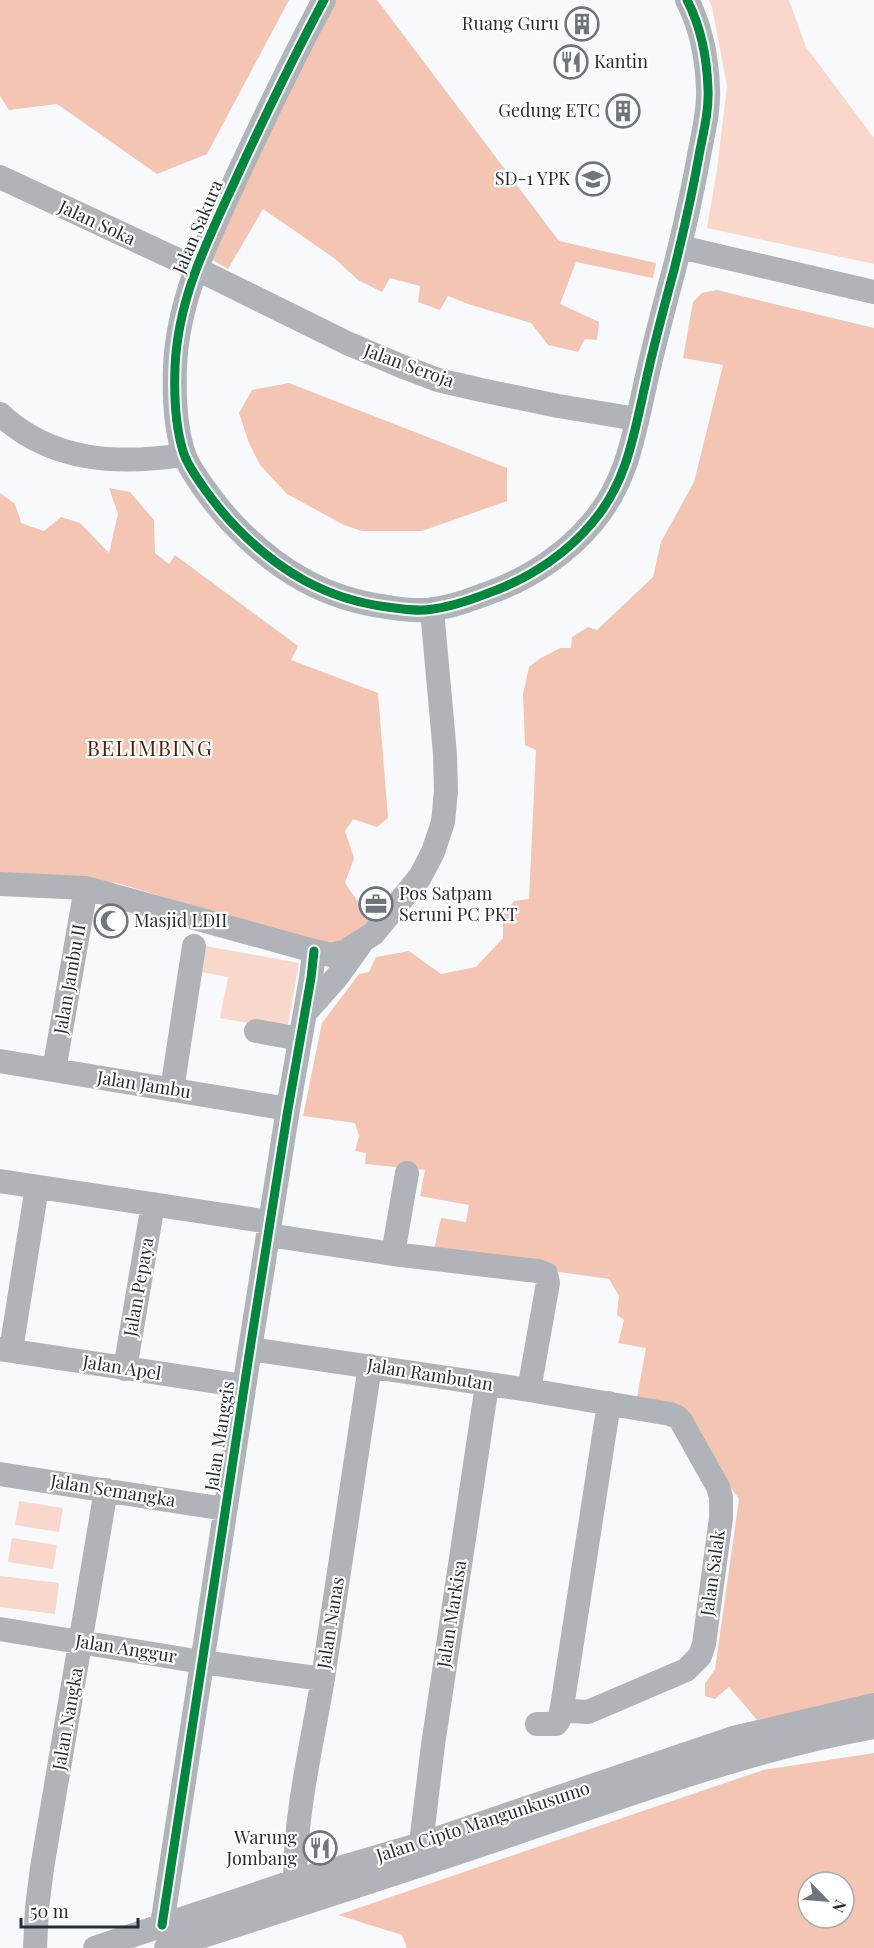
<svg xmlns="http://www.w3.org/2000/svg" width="874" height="1948" font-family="'Playfair Display',serif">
<rect width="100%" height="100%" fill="#f7f9fc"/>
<path fill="#f9d7cb" d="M709,0H789L806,47L874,138V264L707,228L717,169L727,86L712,7Z
M205,946L299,963L287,1030L220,1018L228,977L200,972Z
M19,1501L63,1508L59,1532L15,1525Z
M12,1538L57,1545L53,1569L8,1562Z
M0,1576L59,1583L55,1614L0,1607Z"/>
<path fill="#f4c5b3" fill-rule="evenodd" d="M0,0H289L207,154L157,174L57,104L9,110L0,96Z
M329,0H377L559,241L656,263L653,278L576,262L560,304L599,322L597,340L585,339L578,352L548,345L531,323L468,304L448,296L440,310L418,302L420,286L390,278L382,292L358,280L334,258L263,209L228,269L206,256Z
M717,290L874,328V1697L757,1720L729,1687L715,1699L705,1696V1684L715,1669L739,1499L674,1407L637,1398L646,1348L618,1343L624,1320L617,1315L619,1296L609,1279L433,1254L441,1218L466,1222L469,1205L420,1196L425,1170L365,1164L366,1153L355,1151L359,1136L355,1123L303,1116L322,1023L359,974L369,972L376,957L409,951L441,974L476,967L503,938V915L514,901L529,899L536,750L525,745L523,694L529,667L539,659L560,648H571L572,637L588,627L597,630L653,577L661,542L694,482L723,365L683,358L693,302L702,293Z
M289,383L507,468V501L422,531H362L344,525L287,494L260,465L249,443L239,413L252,390Z
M109,488L130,492L154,520L155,553L169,564L175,555L298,646L291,660L378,693L388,818L377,827L353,819L345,831L354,858L345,883L356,899L378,919L350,943L332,945L299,938L117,883L0,876V493L15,504L21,523L44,531L61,517L80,523L109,553L118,514Z
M874,1753V1948H407L402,1935L338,1915L763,1770ZM808,1882H844V1918H808Z"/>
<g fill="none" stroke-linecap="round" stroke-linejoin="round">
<path stroke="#b0b4b8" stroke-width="24" d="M324,0C294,56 266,114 239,172C210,236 178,295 175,367C174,394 175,425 183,451C188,470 221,512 235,526C278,571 326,599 387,607C402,609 418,612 433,609C456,606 478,597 499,589C534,575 568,552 592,523C628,481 634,433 646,381C654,344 664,307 674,270C684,230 693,190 700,150C704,130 709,109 708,89C707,59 701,27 687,0
M0,177L195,268L347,343L401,366L438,380L481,390L558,406L637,419
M680,247L874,292
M0,414C51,462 118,465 183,455
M0,884L86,888L314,951L331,955L346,951L373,934L420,877L433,852L443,822L446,791L445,754L432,610
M305,1013L337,977L360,945
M256,1031L300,1039
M0,1061L288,1109
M54,1070L86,888
M172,1090L194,946
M0,1181L270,1222
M268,1235L393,1254L537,1271L546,1274L548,1283L529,1390
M393,1254L407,1173
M0,1349L244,1386
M250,1349L529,1390L670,1414L677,1417L681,1421L718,1487L721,1497V1518L704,1644L700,1656L686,1670L588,1712L571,1711L562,1707
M11,1350L37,1187
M125,1369L153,1204
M0,1474L225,1509
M0,1629L202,1662L323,1679
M537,1724H556L559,1720L562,1707L609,1403
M421,1844L433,1745L487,1385
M295,1881C295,1812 312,1745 323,1678C339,1574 354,1470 370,1366
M162,1925L250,1349L288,1109L311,978L314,951
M35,1948L37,1908L42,1868L106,1490
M95,1948L295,1881L421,1844L733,1738L874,1705
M166,1948C286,1909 406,1871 525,1830C640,1791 755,1748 874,1727"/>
<g stroke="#fff" stroke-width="13">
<path id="cycleway" d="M324,0C294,56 266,114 239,172C210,236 178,295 175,367C174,394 175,425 183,451C188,470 221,512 235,526C278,571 326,599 387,607C402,609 418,612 433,609C456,606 478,597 499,589C534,575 568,552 592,523C628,481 634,433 646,381C654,344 664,307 674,270C684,230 693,190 700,150C704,130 709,109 708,89C707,59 701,27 687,0
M162,1925L250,1349L288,1109L311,978L314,951"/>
</g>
<use href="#cycleway" stroke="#00873e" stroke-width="9"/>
</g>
<defs>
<g id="building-ring" transform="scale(1.725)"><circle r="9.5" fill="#fff" stroke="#6e757c" stroke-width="1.5"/><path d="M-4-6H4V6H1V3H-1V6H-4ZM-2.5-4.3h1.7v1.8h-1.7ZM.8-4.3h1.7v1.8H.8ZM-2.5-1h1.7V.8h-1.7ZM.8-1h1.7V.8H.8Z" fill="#6e757c"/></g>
<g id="restaurant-ring" transform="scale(1.725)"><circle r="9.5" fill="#fff" stroke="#6e757c" stroke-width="1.5"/><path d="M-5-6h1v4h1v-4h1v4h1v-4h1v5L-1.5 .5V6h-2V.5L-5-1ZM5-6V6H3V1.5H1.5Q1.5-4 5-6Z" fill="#6e757c"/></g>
<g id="school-ring" transform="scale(1.725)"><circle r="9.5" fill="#fff" stroke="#6e757c" stroke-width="1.5"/><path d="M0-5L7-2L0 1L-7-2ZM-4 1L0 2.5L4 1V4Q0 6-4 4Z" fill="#6e757c"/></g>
<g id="office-ring" transform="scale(1.725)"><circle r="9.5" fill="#fff" stroke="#6e757c" stroke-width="1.5"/><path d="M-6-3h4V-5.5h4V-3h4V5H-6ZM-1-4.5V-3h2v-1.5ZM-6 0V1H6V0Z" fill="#6e757c"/></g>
<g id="mosque-ring" transform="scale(1.725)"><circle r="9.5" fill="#fff" stroke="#6e757c" stroke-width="1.5"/><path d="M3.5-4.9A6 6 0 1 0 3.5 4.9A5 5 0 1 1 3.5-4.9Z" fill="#6e757c"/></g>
</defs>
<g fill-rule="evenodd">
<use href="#building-ring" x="582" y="24"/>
<use href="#restaurant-ring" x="571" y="62"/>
<use href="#building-ring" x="623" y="111"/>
<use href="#school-ring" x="593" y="179"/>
<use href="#office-ring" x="376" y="904"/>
<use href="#mosque-ring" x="111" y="921"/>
<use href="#restaurant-ring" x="320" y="1848"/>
</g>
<g text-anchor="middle" stroke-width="4.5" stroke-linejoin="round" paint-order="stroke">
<g font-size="18" fill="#252e37" stroke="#fff" text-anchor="end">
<text x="559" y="30">Ruang Guru</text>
<text x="594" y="68" text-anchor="start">Kantin</text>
<text x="600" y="117">Gedung ETC</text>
<text x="570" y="185">SD-1 YPK</text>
<text x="399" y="900" text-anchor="start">Pos Satpam<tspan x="399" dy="21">Seruni PC PKT</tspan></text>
<text x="134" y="927" text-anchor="start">Masjid LDII</text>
<text x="297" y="1844">Warung<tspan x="297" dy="21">Jombang</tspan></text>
</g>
<g font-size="18" fill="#252e37" stroke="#fff">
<text transform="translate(97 223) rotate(25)" y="6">Jalan Soka</text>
<text transform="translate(198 227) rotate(-67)" y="6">Jalan Sakura</text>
<text transform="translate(409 366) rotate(20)" y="6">Jalan Seroja</text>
<text transform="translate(70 979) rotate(-80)" y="6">Jalan Jambu II</text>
<text transform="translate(144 1085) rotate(9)" y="6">Jalan Jambu</text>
<text transform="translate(139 1287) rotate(-80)" y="6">Jalan Pepaya</text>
<text transform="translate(122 1368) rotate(9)" y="6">Jalan Apel</text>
<text transform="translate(430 1375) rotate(9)" y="6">Jalan Rambutan</text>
<text transform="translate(220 1436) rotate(-81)" y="6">Jalan Manggis</text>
<text transform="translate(113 1491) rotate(9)" y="6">Jalan Semangka</text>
<text transform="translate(713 1573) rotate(-82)" y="6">Jalan Salak</text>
<text transform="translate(452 1614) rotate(-81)" y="6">Jalan Markisa</text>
<text transform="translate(331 1623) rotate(-81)" y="6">Jalan Nanas</text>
<text transform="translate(126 1649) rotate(9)" y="6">Jalan Anggur</text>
<text transform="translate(68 1719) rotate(-80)" y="6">Jalan Nangka</text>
<text transform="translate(483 1822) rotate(-18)" y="6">Jalan Cipto Mangunkusumo</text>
</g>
<g font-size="21" letter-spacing="1.5" fill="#51200a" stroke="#fff">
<text x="150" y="756">BELIMBING</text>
</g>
</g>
<g transform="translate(826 1900) rotate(115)"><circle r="28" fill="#ffffff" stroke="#a8abaf" stroke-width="1.5"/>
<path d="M0-4.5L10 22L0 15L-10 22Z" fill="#6e757c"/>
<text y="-9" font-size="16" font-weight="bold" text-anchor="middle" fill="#252e37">N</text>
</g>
<path d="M21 1918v9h117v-9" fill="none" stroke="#252e37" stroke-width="3"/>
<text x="30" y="1918" font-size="18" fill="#252e37" stroke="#ffffff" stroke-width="4.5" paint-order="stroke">50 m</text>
</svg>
